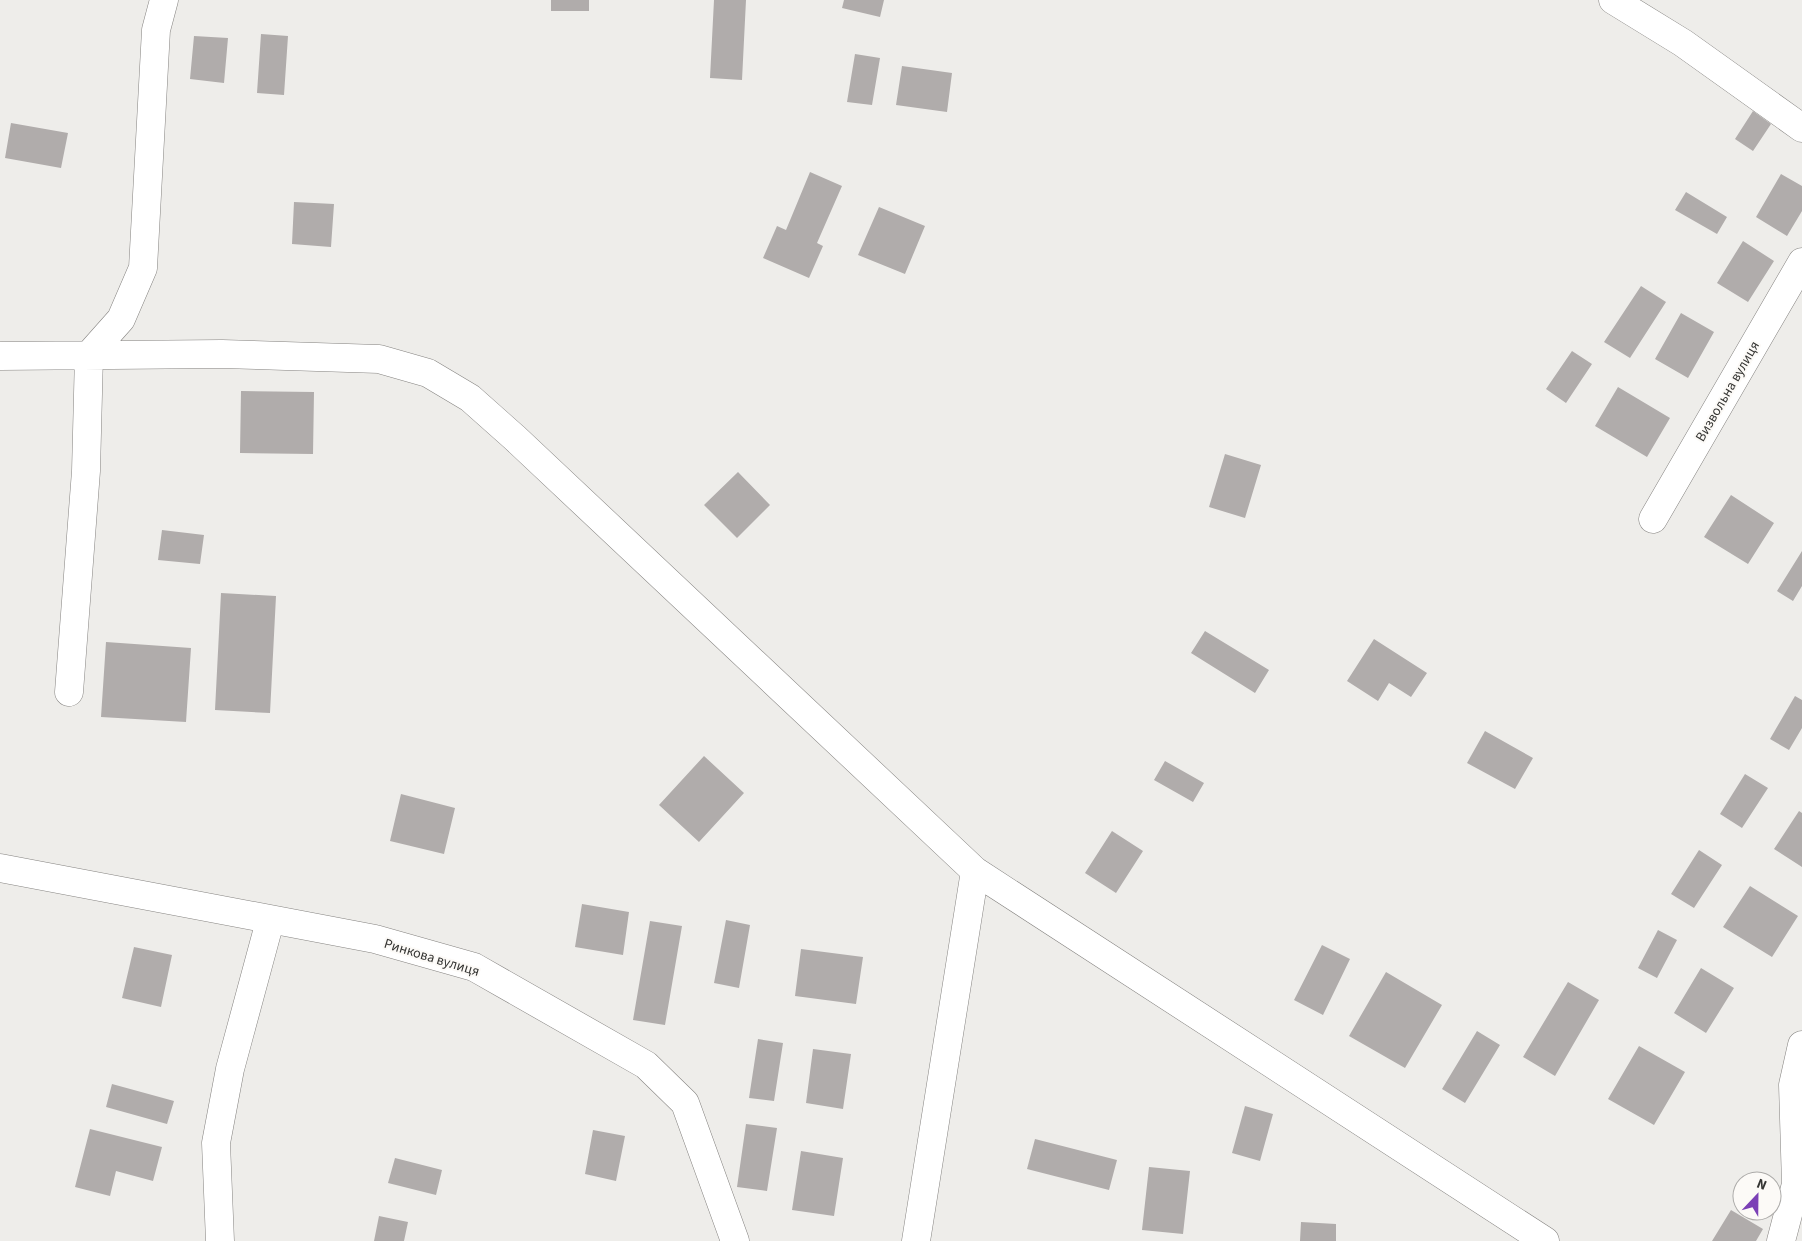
<svg xmlns="http://www.w3.org/2000/svg" width="1802" height="1241" font-family="'Source Sans 3',sans-serif">
<rect width="100%" height="100%" fill="#eeedea"/>
<path fill="#b0acab" d="M551,0H589V11H551Z
M714,0H746L742,80L710,78Z
M844,0H884L880,17L842,8Z
M261,34L288,36L284,95L257,93Z
M194,36L228,38L224,83L190,79Z
M855,54L880,58L872,105L847,102Z
M902,66L952,73L947,112L896,105Z
M1753,111L1771,124L1753,151L1735,139Z
M11,123L68,133L61,168L5,158Z
M810,172L842,186L817,243L823,246L809,278L763,258L777,226L786,230Z
M1781,174L1802,186V211L1787,236L1756,217Z
M1686,192L1727,217L1717,234L1675,210Z
M294,202L334,204L331,247L292,244Z
M879,207L925,226L905,274L858,255Z
M1743,241L1774,261L1748,302L1717,283Z
M1641,286L1666,302L1630,358L1604,342Z
M1681,313L1714,332L1688,378L1655,359Z
M1572,351L1592,364L1566,403L1546,389Z
M1618,387L1670,418L1647,457L1595,426Z
M241,391L314,392L313,454L240,453Z
M1225,454L1261,465L1245,518L1209,507Z
M738,472L770,505L737,538L704,505Z
M1731,495L1774,523L1748,564L1704,537Z
M162,530L204,535L200,564L158,560Z
M1802,551V586L1793,601L1777,591Z
M221,593L276,596L270,713L215,710Z
M1205,631L1269,670L1255,693L1191,653Z
M1374,639L1427,673L1411,697L1389,683L1378,701L1347,681Z
M106,642L191,648L186,722L101,717Z
M1795,696L1802,700V728L1789,750L1770,739Z
M1485,731L1533,758L1515,789L1467,763Z
M704,756L744,793L699,842L659,805Z
M1165,761L1204,783L1193,802L1154,780Z
M1745,774L1768,788L1742,828L1720,814Z
M401,794L455,808L444,854L390,841Z
M1799,811L1802,813V867L1774,849Z
M1112,831L1143,851L1116,893L1085,873Z
M1699,850L1722,865L1694,908L1671,894Z
M1750,886L1798,916L1772,957L1723,927Z
M582,904L629,912L623,955L575,947Z
M726,920L750,925L739,988L714,983Z
M650,921L682,926L665,1025L633,1020Z
M1658,930L1677,940L1657,978L1638,968Z
M1322,945L1350,959L1323,1015L1294,1000Z
M134,947L172,955L161,1007L122,998Z
M801,949L863,957L856,1004L795,996Z
M1701,968L1734,988L1706,1033L1674,1013Z
M1386,972L1442,1005L1405,1068L1349,1036Z
M1568,982L1599,1000L1555,1076L1523,1057Z
M1477,1031L1500,1045L1465,1103L1442,1089Z
M758,1039L783,1043L774,1101L749,1098Z
M1639,1046L1685,1072L1654,1125L1608,1099Z
M813,1049L851,1054L843,1109L806,1103Z
M112,1084L174,1101L167,1124L106,1107Z
M1245,1106L1273,1114L1260,1161L1232,1153Z
M746,1124L777,1128L767,1191L737,1187Z
M90,1129L162,1147L153,1181L116,1171L110,1196L75,1187Z
M593,1130L625,1136L616,1181L585,1174Z
M1035,1139L1117,1160L1109,1190L1027,1169Z
M801,1151L843,1158L834,1216L792,1210Z
M395,1158L442,1170L436,1195L388,1183Z
M1149,1167L1190,1171L1183,1234L1142,1230Z
M1731,1210L1763,1229L1756,1241H1712Z
M379,1216L408,1222L404,1241H374Z
M1301,1222L1336,1224V1241H1300Z"/>
<g fill="none" stroke-linecap="round" stroke-linejoin="round">
<g stroke="#858380" stroke-width="29">
<path id="street" d="M1613,0L1683,43L1802,128
M0,356L222,354L379,359L428,373L470,398L515,438L975,871L1545,1241
M1653,519L1802,262
M69,692L86,471L89,355L121,319L143,268L156,30L164,0
M0,868L375,939L474,967L646,1065L685,1103L735,1241
M220,1241L216,1143L230,1069L270,921
M916,1241L975,871
M1781,1241L1796,1184L1793,1085L1802,1045"/>
</g>
<use href="#street" stroke="#fff" stroke-width="28"/>
</g>
<g text-anchor="middle" stroke-width="4" stroke-linejoin="round" paint-order="stroke">
<g font-size="14" fill="#353533" stroke="#fcfaf7">
<text transform="translate(1727 391) rotate(-60)" y="5">Визвольна вулиця</text>
<text transform="translate(432 957) rotate(17)" y="5">Ринкова вулиця</text>
</g>
</g>
<g transform="translate(1757 1196) rotate(22)"><circle r="24" fill="#fcfaf7" stroke="#acaba9"/>
<path d="M0-4L9 19L0 12L-9 19Z" fill="#7b40b6"/>
<text y="-8" font-size="14" font-weight="bold" text-anchor="middle" fill="#353533">N</text>
</g>
</svg>
